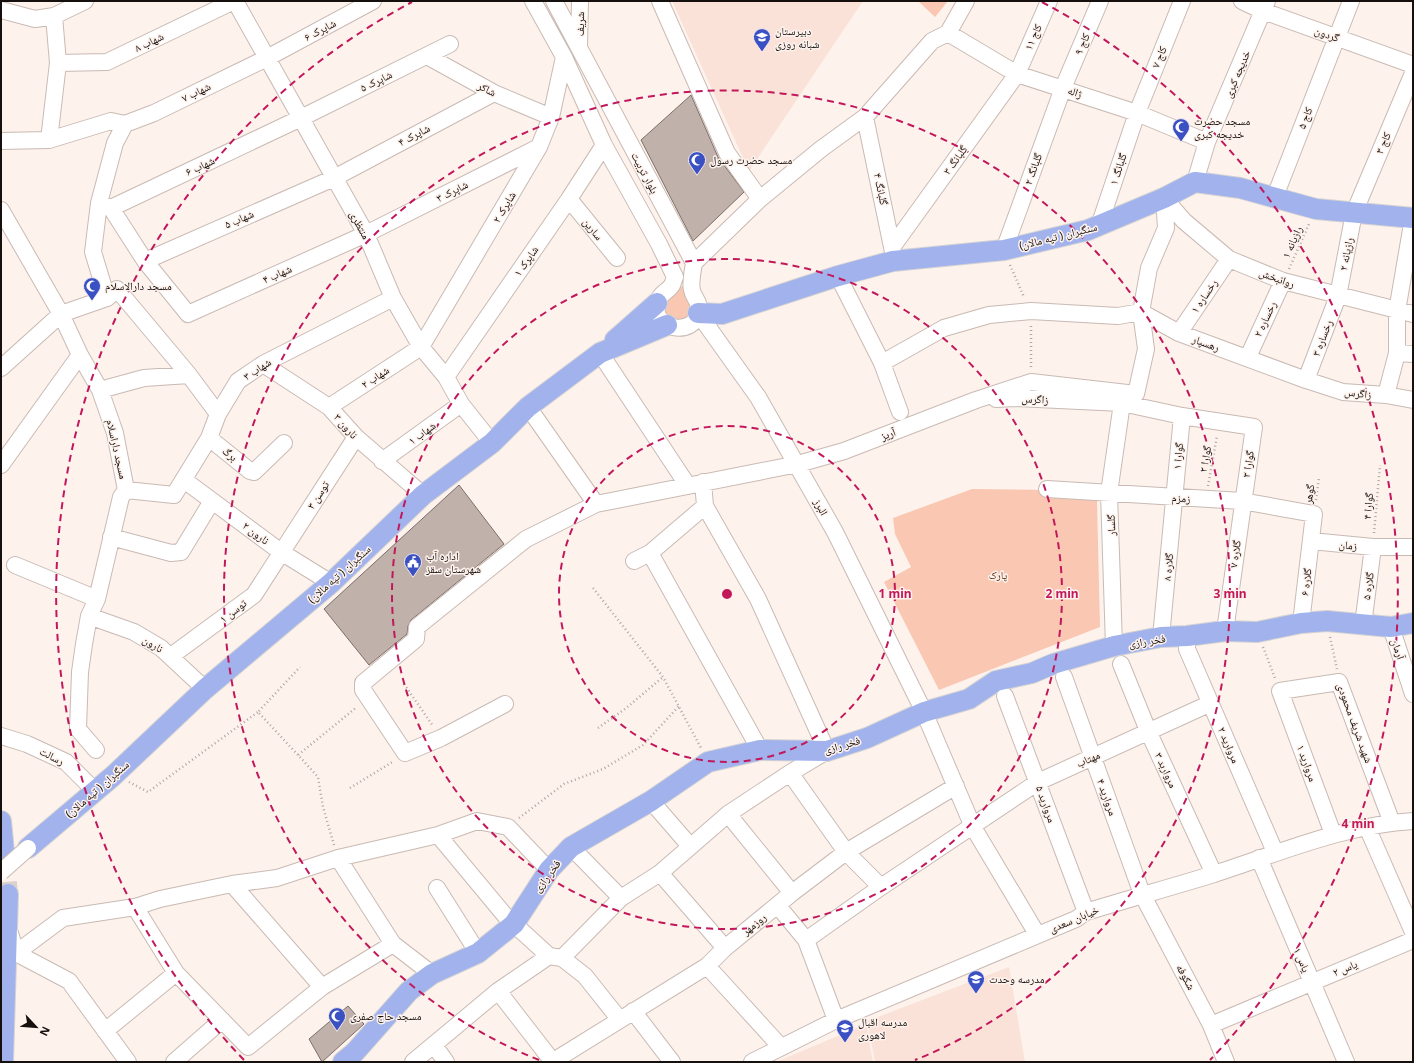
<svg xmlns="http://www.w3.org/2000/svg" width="1414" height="1063" font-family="'Noto Sans','Noto Naskh Arabic',sans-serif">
<rect width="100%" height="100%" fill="#fef2ed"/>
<path fill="#fae2d8" d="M672,1H863L749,171Z
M1009,967L1025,1062H875L867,1021Z
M866,1024L873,1062H776Z"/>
<path fill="#f9c7b2" d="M918,1H948L935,17Z
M680,286L686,287L699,307L677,329L657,303Z
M972,489L1047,490L1097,501L1100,627L939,690L884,582L911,567L895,534L893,518Z"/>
<path fill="#c0b1ab" stroke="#7c6e68" d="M691,95L718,157L744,192L693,241L641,140Z
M459,485L504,544L411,620L408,626L407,634L369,665L324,609Z
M348,1006L364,1024L322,1062L309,1039Z"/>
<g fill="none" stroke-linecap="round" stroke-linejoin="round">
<path stroke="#dbd0cb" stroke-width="20" stroke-dasharray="20 10" stroke-linecap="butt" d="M4,852L8,894"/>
<g stroke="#c9bab3" stroke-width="18">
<path id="minor" d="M235,1L366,234L393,298L421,347L446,377L461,404L492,443
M533,1L564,57L604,145L659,244L675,277C674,279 673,283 672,285C668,292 659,293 657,304C651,330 694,337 698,313C701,301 694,300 692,290C690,283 693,270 694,263L554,1
M660,1L727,153L760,199
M1242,1L1263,11L1413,65
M1,10L35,19L54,16L85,1
M948,33L1017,74L1137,113L1207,142
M579,46L580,1
M427,56L494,93L551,117
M58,63L107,62L234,1
M865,117L893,252
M125,124L154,113L267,58L373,1
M49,140L58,63L54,16
M1,141L49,140L111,121L125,124
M1195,182L1207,142L1267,1
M1164,198L1184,221L1229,259L1283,281L1413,314
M569,199L617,258
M1274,199L1351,1
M99,203L111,208L301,118L450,44
M111,208L145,261L188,314L366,234L539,147
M1,210L61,314L80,355L100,390L115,433L126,490L121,497L97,599L89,616L84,644L80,672L78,729L96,750
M1099,226L1137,113L1182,1
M893,246L1017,74L1049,1
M1004,250L1063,88L1100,1
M145,261L334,178L494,93
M694,263L760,199L821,149L865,117L932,41L948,33L966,1
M838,276L882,363
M107,298L93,252L99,203L115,143L125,124
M698,313L758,397L835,532L924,712L973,827L1037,934
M1179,333L1229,259
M600,353L688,486
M1397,353V311L1413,218
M1248,357L1283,281
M263,364L329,407L356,437L423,495
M1,368L61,314L107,298L117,289L189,375L218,414
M446,377L569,199L604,145
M1306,380L1338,296L1354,213L1413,73
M100,390L144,378L189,375
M1386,395L1413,400
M996,399L1014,398L1122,403L1182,416L1254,427L1225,631
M329,407L421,347L539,147L551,117L564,57
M528,407L596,504
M900,412L882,363L944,328L989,315L1031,311L1118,316L1141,312L1179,333L1306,380L1343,392L1386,395L1397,353L1413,354
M209,438L250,471L254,472L284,443
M382,461L461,404
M1,465L80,355
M184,480L281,552L331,583
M1047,489L1242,501L1314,514L1301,623
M126,490L174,495L209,438L218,414L238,381L263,364L393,298
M111,537L171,553L181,552L212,501
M1311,541L1373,547H1413
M650,553L760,750
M634,561L650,553L705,506
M15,565L97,599
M89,616L134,632L161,648L205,689
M1363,625L1373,547
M1391,627L1413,694
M1187,636V649L1275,852
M1161,637L1182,416
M1114,646L1109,493L1122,403
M171,656L254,595L356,437
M1121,664L1149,733L1214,874
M1064,677L1142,894L1211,1025L1226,1062
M1005,696L1086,912
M505,704L441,738L405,753L363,690V683L416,639L417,627L526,539L596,504L798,464L844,451L976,400L1031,382L1136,394L1146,349L1141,312L1149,268L1166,228L1164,198
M1,736L27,744L66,762L95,791
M790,773L846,852L881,887
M651,801L690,846
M728,814L792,893
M1367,827L1413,932
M1333,834L1280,691L1339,682L1392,823
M438,835L512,924
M571,847L621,898
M338,858L393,944L432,974
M1259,858L1346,1062
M660,873L725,948
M232,884L322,987
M437,888L478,953
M778,906L806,940L836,1020
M135,907L176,973L248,1047L322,987L393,944
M514,924L549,956L562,958L585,976L620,1020
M10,933L16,953L63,918L135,907L160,899L232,884L277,878L338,858L438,835L477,821L508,827L549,870
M806,940L881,887L1038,782L1211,703
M16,953L69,981L128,1062
M562,958L621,898L660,873L728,814L790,773L827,751L758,599L705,506L703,482
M707,966L780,1046
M498,991L553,1062
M633,1011L672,1062
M1211,1025L1413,940
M105,1031L176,973
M434,1045L446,1062
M174,1062L222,1020
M413,1062L498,991L549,956
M552,1062L707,966L725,948L792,893L846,852L956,786
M752,1062L836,1020L1076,919L1086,912C1128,899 1172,887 1214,874C1280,853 1343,825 1413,821"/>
</g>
<g stroke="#d5d4d3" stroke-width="22">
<path id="major" d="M698,313L722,314L838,276L893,261L1004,250L1088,230L1164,198L1195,182L1240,188L1316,209L1413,218
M615,340L657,303
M1,821L4,852
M28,848L113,776L205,689L331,583L423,495L492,443L528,407L600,353L667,325
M3,1062L8,894
M343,1062L355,1052L409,991L432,974L478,953L514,924L549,870L571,847L651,801L708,762L760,750L827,751L867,738L924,712L969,699L996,681L1032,673L1053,664L1114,646L1161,637L1187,636L1225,631L1257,632L1301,623L1327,621L1391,627L1413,623"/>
</g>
<path stroke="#b0a6a2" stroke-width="2.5" stroke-dasharray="1 3" stroke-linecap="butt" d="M1010,265L1024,297
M1289,269L1309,224
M1031,367V324
M1208,486L1217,436
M1316,500L1319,477
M1374,533L1380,465
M593,588L663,677L701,748
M1330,637L1337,669
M1263,647L1275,678
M404,684L433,726
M598,728L625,709L663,677
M298,755L258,712L300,667
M129,782L148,792L258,712
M350,788L394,761
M519,818L564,784L603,769L643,745L679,706
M334,845L323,807L318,777L298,755L357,707"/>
<use href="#minor" stroke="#fff" stroke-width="16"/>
<use href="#major" stroke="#a1b2ec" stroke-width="20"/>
<g stroke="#c9bab3" stroke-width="18" stroke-linecap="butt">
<path id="minor-bridge" d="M1,872L28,848"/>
</g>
<use href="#minor-bridge" stroke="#fff" stroke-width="16"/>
</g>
<g fill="none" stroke="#c2185b" stroke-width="2" stroke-dasharray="7 5">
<circle cx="727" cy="594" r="168"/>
<circle cx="727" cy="594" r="335"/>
<path d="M539 1060A503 503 0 1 1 915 1060"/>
<path d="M244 1060A671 671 0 0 1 412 2M1042 2A671 671 0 0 1 1210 1060"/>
</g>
<defs>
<g id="school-pin" transform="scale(0.9)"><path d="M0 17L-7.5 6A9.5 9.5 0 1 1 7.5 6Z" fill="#3a51c4" stroke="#fef2ed"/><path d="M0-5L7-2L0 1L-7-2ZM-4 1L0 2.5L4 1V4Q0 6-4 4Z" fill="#fff"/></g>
<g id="mosque-pin" transform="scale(0.9)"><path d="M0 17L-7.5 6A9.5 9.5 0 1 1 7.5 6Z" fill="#3a51c4" stroke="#fef2ed"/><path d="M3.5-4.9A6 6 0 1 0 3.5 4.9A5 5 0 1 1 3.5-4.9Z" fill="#fff"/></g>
<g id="civic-pin" transform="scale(0.9)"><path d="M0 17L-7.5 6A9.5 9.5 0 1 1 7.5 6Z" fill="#3a51c4" stroke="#fef2ed"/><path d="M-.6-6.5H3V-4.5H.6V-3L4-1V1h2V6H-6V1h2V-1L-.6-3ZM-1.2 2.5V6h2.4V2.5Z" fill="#fff"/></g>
</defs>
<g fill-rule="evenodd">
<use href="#school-pin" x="762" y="37"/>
<use href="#mosque-pin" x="1181" y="127"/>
<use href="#mosque-pin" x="697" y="160"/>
<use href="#mosque-pin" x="92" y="286"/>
<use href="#civic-pin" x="413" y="562"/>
<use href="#school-pin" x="976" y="979"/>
<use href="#mosque-pin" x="337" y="1016"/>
<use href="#school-pin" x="845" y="1028"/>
</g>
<g text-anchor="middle" stroke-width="3" stroke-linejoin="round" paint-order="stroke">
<g font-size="11" fill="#15100d" stroke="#fef2ed">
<text transform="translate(580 24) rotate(-89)" y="4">شریف</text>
<text transform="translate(320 30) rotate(-28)" y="4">شاپرک ۶</text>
<text transform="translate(1327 34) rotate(20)" y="4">گردون</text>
<text transform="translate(1033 37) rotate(-66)" y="4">کاج ۱۱</text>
<text transform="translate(149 42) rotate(-26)" y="4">شهاب ۸</text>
<text transform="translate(1082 44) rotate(-67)" y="4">کاج ۹</text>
<text transform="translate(1159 57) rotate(-68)" y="4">کاج ۷</text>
<text transform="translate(1237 74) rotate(-67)" y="4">خدیجه کبری</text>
<text transform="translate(376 81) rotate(-26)" y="4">شاپرک ۵</text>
<text transform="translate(487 89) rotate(27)" y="4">شاکر</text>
<text transform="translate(196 92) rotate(-26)" y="4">شهاب ۷</text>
<text transform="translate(1075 92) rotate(19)" y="4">ژاله</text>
<text transform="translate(1305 118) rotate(-69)" y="4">کاج ۵</text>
<text transform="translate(414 135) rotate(-28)" y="4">شاپرک ۴</text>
<text transform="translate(1383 143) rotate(-67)" y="4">کاج ۳</text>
<text transform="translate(955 160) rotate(-54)" y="4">گلبانگ ۳</text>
<text transform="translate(200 166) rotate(-25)" y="4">شهاب ۶</text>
<text transform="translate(1033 169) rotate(-70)" y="4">گلبانگ ۲</text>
<text transform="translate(1118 169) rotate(-72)" y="4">گلبانگ ۱</text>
<text transform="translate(645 173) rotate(62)" y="4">بلوار تربیت</text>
<text transform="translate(881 189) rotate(78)" y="4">گلبانگ ۴</text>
<text transform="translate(452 191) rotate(-27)" y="4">شاپرک ۳</text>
<text transform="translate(504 207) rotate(-59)" y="4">شاپرک ۲</text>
<text transform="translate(239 219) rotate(-24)" y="4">شهاب ۵</text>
<text transform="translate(360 225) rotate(62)" y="4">منتظری</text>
<text transform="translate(593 229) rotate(51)" y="4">سارین</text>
<text transform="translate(1058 236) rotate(-14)" y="4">سنگبران ( تپه مالان)</text>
<text transform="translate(1292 242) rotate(-66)" y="4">رازیانه ۱</text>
<text transform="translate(1346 254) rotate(-79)" y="4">رازیانه ۲</text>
<text transform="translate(526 261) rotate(-55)" y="4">شاپرک ۱</text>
<text transform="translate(277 274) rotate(-24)" y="4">شهاب ۴</text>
<text transform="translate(1277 278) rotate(20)" y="4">روانبخش</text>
<text transform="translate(1204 296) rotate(-56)" y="4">رخساره ۱</text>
<text transform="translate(1265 319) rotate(-65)" y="4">رخساره ۲</text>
<text transform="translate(1322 338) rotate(-69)" y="4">رخساره ۳</text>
<text transform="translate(1206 343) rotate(20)" y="4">رهسپار</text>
<text transform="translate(257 369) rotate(-33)" y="4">شهاب ۳</text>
<text transform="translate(375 377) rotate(-33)" y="4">شهاب ۲</text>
<text transform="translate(1358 393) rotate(7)" y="4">زاگرس</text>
<text transform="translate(1035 399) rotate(3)" y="4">زاگرس</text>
<text transform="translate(346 426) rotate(48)" y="4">نارون ۳</text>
<text transform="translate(422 433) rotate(-36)" y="4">شهاب ۱</text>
<text transform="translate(888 434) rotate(-21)" y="4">آریز</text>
<text transform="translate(117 449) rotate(77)" y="4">مسجد داراسلام</text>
<text transform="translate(230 454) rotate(39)" y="4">برگ</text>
<text transform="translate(1178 456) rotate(-85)" y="4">گوارا ۱</text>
<text transform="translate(1205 459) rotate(-80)" y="4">گوارا ۲</text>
<text transform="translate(1248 464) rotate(-81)" y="4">گوارا ۳</text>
<text transform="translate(1309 494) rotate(-82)" y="4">گوهر</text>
<text transform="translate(318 495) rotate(-57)" y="4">توسن ۳</text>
<text transform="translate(1181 498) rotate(4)" y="4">زمزم</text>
<text transform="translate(1368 506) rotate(-85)" y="4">گوارا ۴</text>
<text transform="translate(821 507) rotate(61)" y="4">البرز</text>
<text transform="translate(1111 525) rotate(-92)" y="4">گلسار</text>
<text transform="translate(256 533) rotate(37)" y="4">نارون ۲</text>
<text transform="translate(1348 545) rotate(6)" y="4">زمان</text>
<text transform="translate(1235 554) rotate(-82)" y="4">گلاره ۷</text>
<text transform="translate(1168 567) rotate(-85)" y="4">گلاره ۸</text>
<text transform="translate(339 574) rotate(-42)" y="4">سنگبران ( تپه مالان)</text>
<text transform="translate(1306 582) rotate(-83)" y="4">گلاره ۶</text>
<text transform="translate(1368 586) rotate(-82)" y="4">گلاره ۵</text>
<text transform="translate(233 611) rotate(-38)" y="4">توسن ۱</text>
<text transform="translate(1147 641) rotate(-9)" y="4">فخر رازی</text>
<text transform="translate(153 644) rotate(32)" y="4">نارون</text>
<text transform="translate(1398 649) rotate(71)" y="4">آرمان</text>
<text transform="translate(1355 723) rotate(70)" y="4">شهید شریف محمودی</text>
<text transform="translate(842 745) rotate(-16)" y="4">فخر رازی</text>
<text transform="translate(1229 745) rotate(67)" y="4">مروارید ۲</text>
<text transform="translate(52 756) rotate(27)" y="4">رسالت</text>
<text transform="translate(1088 759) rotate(-24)" y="4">مهتاب</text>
<text transform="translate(1307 763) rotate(70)" y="4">مروارید ۱</text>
<text transform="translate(1166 770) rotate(65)" y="4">مرواربد ۳</text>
<text transform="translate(97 789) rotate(-41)" y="4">سنگبران ( تپه مالان)</text>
<text transform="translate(1107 797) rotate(70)" y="4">مروارید ۴</text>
<text transform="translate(1046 804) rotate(70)" y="4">مروارید ۵</text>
<text transform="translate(547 876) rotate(-53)" y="4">فخر رازی</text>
<text transform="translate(1074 919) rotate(-23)" y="4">خیابان سعدی</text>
<text transform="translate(754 924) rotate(-39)" y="4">روزمهر</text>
<text transform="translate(1302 960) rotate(67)" y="4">یاس ۱</text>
<text transform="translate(1345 968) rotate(-22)" y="4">یاس ۲</text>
<text transform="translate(1186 977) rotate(62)" y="4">شکوفه</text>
</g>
<g font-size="11" fill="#15100d" stroke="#fef2ed" text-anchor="start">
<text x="775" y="35">دبیرستان<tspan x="775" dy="13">شبانه روزی</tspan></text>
<text x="1194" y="125">مسجد حضرت<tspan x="1194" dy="13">خدیجه کبری</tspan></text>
<text x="710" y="164">مسجد حضرت رسول</text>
<text x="105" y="290">مسجد دارالاسلام</text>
<text x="426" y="560">اداره آب<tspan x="426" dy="13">شهرستان سقز</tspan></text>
<text x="989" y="983">مدرسه وحدت</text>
<text x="350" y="1020">مسجد حاج صفری</text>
<text x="858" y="1026">مدرسه اقبال<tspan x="858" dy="13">لاهوری</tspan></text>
</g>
<g font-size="11" fill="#5b1f00" stroke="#fef2ed">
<text x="998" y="579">پارک</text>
</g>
</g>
<circle cx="727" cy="594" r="6" fill="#c2185b" stroke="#fef2ed" stroke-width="2"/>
<g font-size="12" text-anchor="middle" font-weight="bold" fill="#c2185b" stroke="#fef2ed" stroke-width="3" stroke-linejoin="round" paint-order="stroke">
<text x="895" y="598">1 min</text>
<text x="1062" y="598">2 min</text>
<text x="1230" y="598">3 min</text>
<text x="1358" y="828">4 min</text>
</g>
<rect width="1414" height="1063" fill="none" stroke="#15100d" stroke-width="4"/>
<g transform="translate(36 1027) rotate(116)" stroke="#fef2ed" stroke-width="3" paint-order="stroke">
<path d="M0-3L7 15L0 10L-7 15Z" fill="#15100d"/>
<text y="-6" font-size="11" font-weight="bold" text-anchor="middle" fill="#15100d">N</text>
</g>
</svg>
